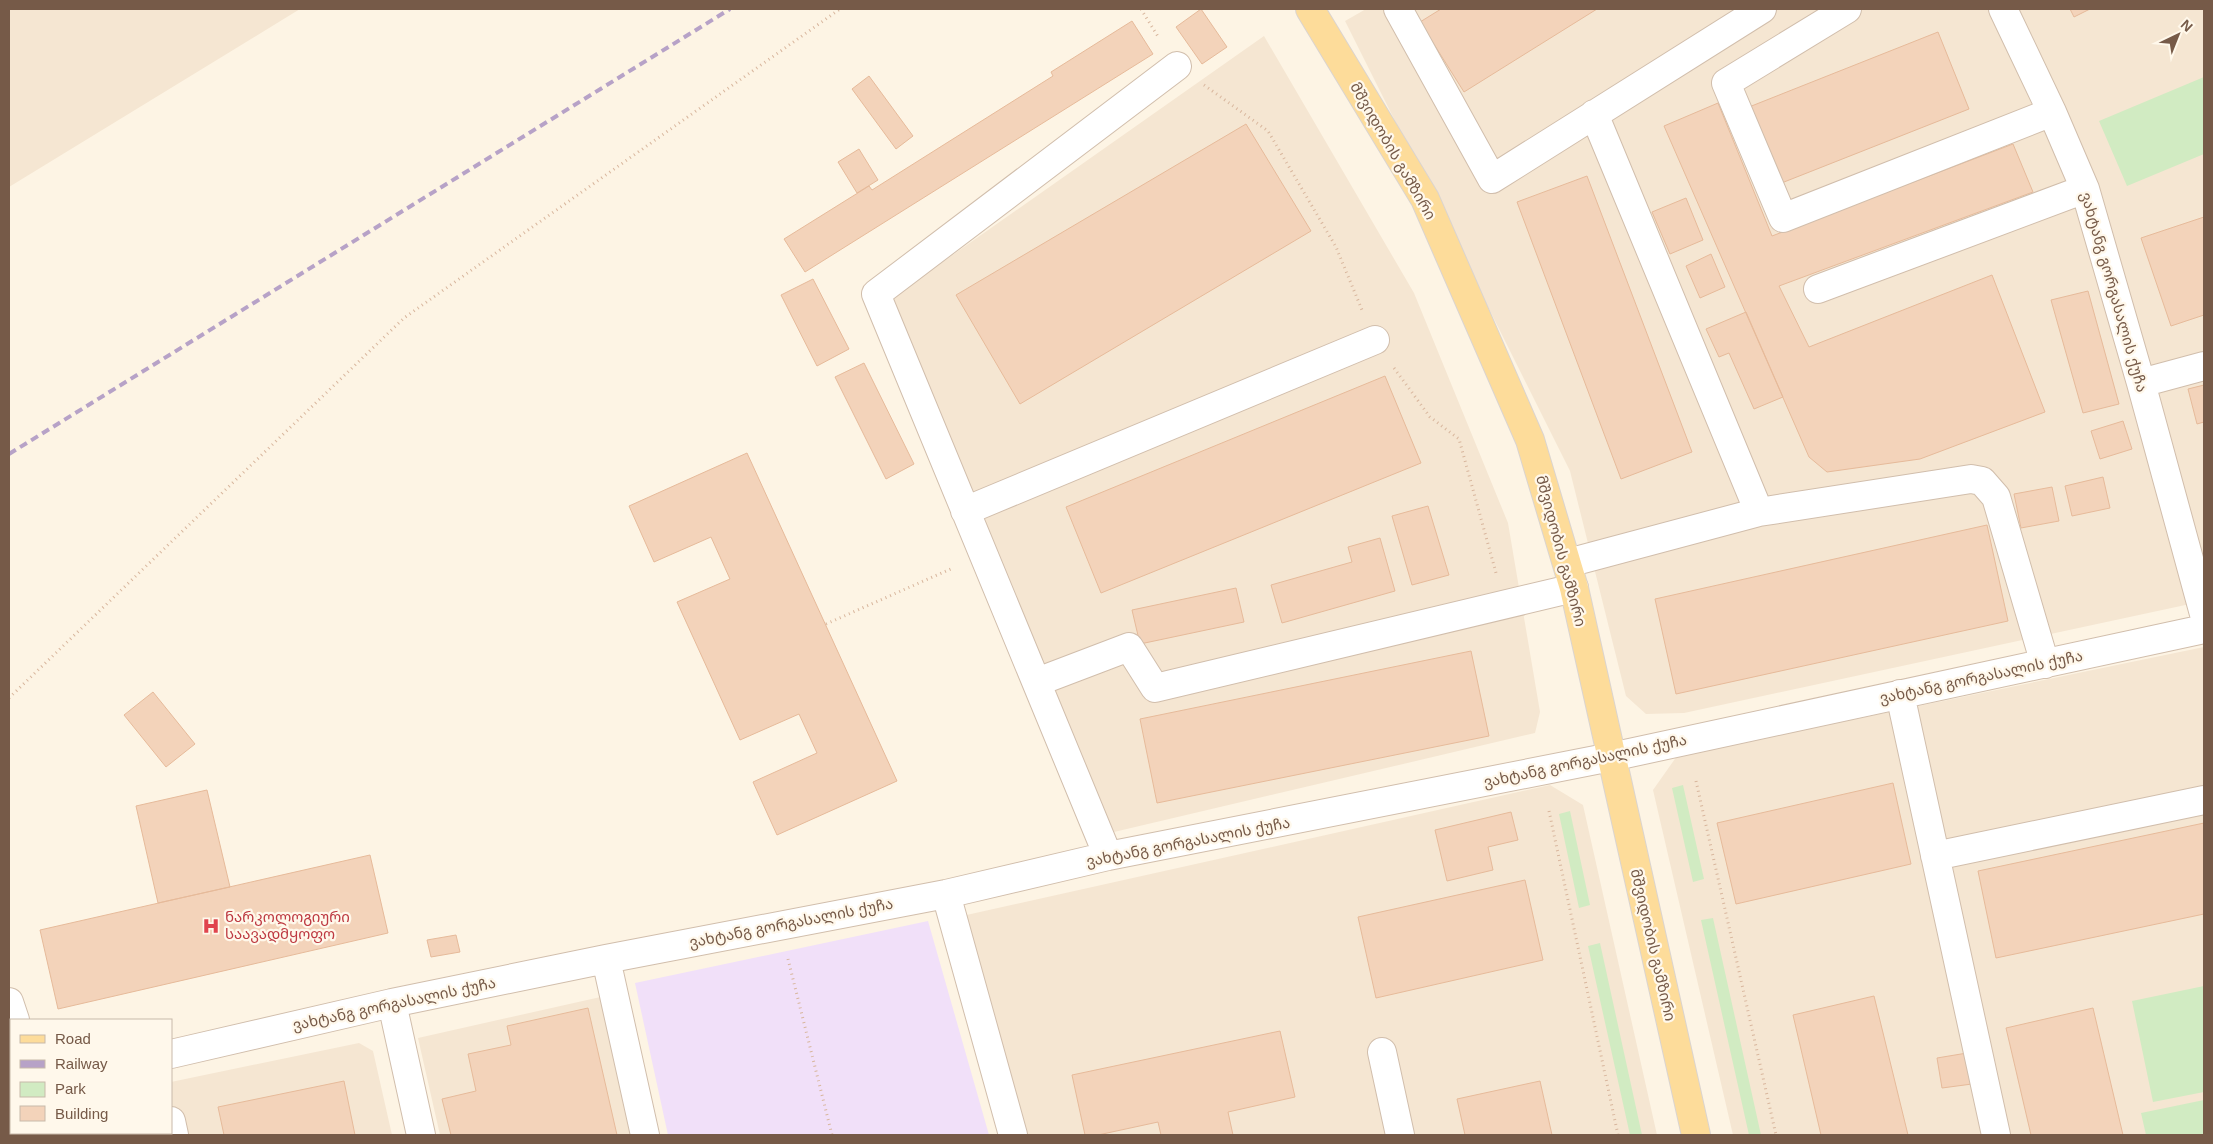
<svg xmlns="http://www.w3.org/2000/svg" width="2213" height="1144" font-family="Arial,'Noto Sans Georgian',sans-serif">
<rect width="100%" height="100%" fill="#fdf4e4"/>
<path fill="#f5e6d2" d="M9,9H300L9,187Z
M1366,9H2204V601L1684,713L1646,714L1626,696L1570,471L1345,21Z
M1264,36L1414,293L1508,523L1540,712L1535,733L1114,832L890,299Z
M2204,647V1135H1733L1653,790L1677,756Z
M1550,785L1583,805L1657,1135H1024L962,916Z
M605,996L637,1135H440L418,1038Z
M359,1043L373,1051L392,1135H9V1115H11V1133H171V1082Z"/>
<path fill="#f1e0f9" d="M928,921L989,1135H668L635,983Z"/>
<path fill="#d1ebc2" d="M2204,77V154L2127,186L2099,121Z
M1683,785L1704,879L1693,882L1672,788Z
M1570,811L1590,905L1579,908L1559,814Z
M1713,918L1761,1135H1749L1701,920Z
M1600,943L1642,1135H1630L1588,946Z
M2204,986V1092L2153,1102L2132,1001Z
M2204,1100V1135H2146L2141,1113Z"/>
<path fill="#f3d3ba" stroke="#e6ba9a" d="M1201,9L1227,47L1202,64L1176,27Z
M1441,9H1597L1464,92L1420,22Z
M2070,9H2090L2074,17Z
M1132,21L1153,54L805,272L784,239L869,186L872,190L1053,76L1051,72Z
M1938,32L1969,109L1779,184L1749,107Z
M869,76L913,136L896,149L852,89Z
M1718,103L1772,236L2013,144L2033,192L1779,286L1809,347L1992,275L2045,412L1920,459L1827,472L1809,457L1664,126Z
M1246,124L1311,231L1020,404L956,295Z
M859,149L878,180L857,193L838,162Z
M1587,176L1692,452L1621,479L1517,202Z
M1686,198L1703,240L1670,254L1652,212Z
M2204,217V315L2171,326L2141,238Z
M1711,254L1725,287L1700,298L1686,266Z
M813,279L849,349L817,366L781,295Z
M2088,291L2119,404L2083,413L2051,300Z
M1746,312L1783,397L1754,409L1729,353L1719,357L1706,329Z
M864,363L914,464L886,479L835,377Z
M1385,376L1421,463L1101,593L1066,507Z
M2204,385V422L2197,424L2188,389Z
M2123,421L2132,449L2100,459L2091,431Z
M747,453L897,781L777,835L753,782L817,753L799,714L740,740L677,602L730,579L711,537L654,562L629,506Z
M2103,477L2110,508L2072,516L2065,486Z
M2052,487L2059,521L2021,528L2014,494Z
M1428,506L1449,575L1412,585L1392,516Z
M1987,525L2008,621L1676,694L1655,599Z
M1380,538L1395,591L1282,623L1271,585L1352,562L1348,547Z
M1236,588L1244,622L1140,644L1132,610Z
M1471,651L1489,736L1157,803L1140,719Z
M153,692L195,744L166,767L124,715Z
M1893,783L1911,864L1736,904L1717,823Z
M207,790L230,887L158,903L136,806Z
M1511,812L1518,840L1488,847L1493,870L1447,881L1435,830Z
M2204,823V914L1996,958L1978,871Z
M370,855L388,933L58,1009L40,930Z
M1525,880L1543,960L1376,998L1358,917Z
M456,935L460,952L431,957L427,940Z
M1874,996L1908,1135H1821L1793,1015Z
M588,1008L617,1135H451L442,1099L476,1091L468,1054L511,1045L507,1026Z
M2093,1008L2123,1135H2031L2006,1028Z
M1280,1031L1295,1097L1228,1112L1233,1135H1161L1158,1122L1098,1135H1085L1072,1075Z
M1967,1053L1972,1084L1942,1088L1937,1058Z
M344,1081L355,1135H224L218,1107Z
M1540,1081L1552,1135H1465L1457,1099Z
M34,1133H97L98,1135H24Z"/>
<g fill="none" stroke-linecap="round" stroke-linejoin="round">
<g stroke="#d1beac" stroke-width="30">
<path id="minor" d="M1398,9L1492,179L1762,9
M1847,9L1726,83L1783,218L2052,112
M2003,9L2052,112L2085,189L2141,383L2204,614
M1594,114L1759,512
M1818,289L2085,189
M2141,383L2204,366
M965,511L1375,340
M1568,563L1759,512L1971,479L1982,481L1996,497L2045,664
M1037,682L1129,647L1155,688L1574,588
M1900,694L1996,1135
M1108,856L876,294L1177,66
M1935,856L2204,800
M946,894L1013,1135
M606,959L645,1135
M9,1002L15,1020
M392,1003L421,1135
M1382,1052L1400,1135
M171,1054L392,1003L606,959L946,894L1108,856L1611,757L2204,629
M9,1086H11
M171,1121L174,1135"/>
</g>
<g stroke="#dbd4cf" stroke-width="30">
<path id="major" d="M1310,9L1425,199L1530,440L1574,588L1696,1135"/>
</g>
<path stroke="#d8b69d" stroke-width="3" stroke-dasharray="1 4" stroke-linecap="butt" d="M1141,9L1159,38
M1204,85L1268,131L1336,247L1362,310
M1394,368L1430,417L1459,439L1496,573
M826,624L953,568
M9,698L404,318L840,9
M1696,781L1776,1135
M1549,811L1618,1135
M788,959L832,1135"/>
<use href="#minor" stroke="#fff" stroke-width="28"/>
<use href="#major" stroke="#fddc9a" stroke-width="28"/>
<path stroke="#b7a2c7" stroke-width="4" stroke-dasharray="8 5" stroke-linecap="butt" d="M9,454L730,9"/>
</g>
<defs>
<g id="hospital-bare" transform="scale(1.35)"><path d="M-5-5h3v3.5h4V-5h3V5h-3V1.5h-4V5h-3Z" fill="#e0444e" stroke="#fff8eb" stroke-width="2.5" paint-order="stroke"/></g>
</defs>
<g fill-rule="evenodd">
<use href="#hospital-bare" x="211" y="926"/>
</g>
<g text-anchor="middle" stroke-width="4.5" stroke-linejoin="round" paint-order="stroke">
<g font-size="15" fill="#765a48" stroke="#fff8eb">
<text transform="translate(1393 151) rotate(60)" y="5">მშვიდობის გამზირი</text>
<text transform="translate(2114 292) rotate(74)" y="5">ვახტანგ გორგასალის ქუჩა</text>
<text transform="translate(1561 551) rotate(75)" y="5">მშვიდობის გამზირი</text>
<text transform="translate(1981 677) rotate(-12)" y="5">ვახტანგ გორგასალის ქუჩა</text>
<text transform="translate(1585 761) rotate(-12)" y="5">ვახტანგ გორგასალის ქუჩა</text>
<text transform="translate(1188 842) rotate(-11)" y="5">ვახტანგ გორგასალის ქუჩა</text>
<text transform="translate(791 923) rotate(-11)" y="5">ვახტანგ გორგასალის ქუჩა</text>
<text transform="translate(1653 945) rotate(77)" y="5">მშვიდობის გამზირი</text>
<text transform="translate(394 1004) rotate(-12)" y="5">ვახტანგ გორგასალის ქუჩა</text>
</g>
<g font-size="15" fill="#be3a42" stroke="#fff8eb" text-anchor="start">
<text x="225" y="922">ნარკოლოგიური<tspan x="225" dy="17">საავადმყოფო</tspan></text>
</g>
</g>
<rect width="2213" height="1144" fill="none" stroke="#765a48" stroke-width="20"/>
<rect x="10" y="1019" width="162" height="115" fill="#fff8eb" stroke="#c8b9aa"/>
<rect x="20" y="1035" width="25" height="8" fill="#fddc9a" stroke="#c8b9aa"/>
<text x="55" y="1044" font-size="15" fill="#765a48">Road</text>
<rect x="20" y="1060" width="25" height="8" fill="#b7a2c7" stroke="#c8b9aa"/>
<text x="55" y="1069" font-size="15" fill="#765a48">Railway</text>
<rect x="20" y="1082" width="25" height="15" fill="#d1ebc2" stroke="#c8b9aa"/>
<text x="55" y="1094" font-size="15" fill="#765a48">Park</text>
<rect x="20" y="1106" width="25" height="15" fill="#f3d3ba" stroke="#c8b9aa"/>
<text x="55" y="1119" font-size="15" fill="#765a48">Building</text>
<g transform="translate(2178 35) rotate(43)" stroke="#fff8eb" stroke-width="4" paint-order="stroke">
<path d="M0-4L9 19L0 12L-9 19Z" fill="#765a48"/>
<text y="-8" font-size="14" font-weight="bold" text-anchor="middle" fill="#765a48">N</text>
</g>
</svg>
